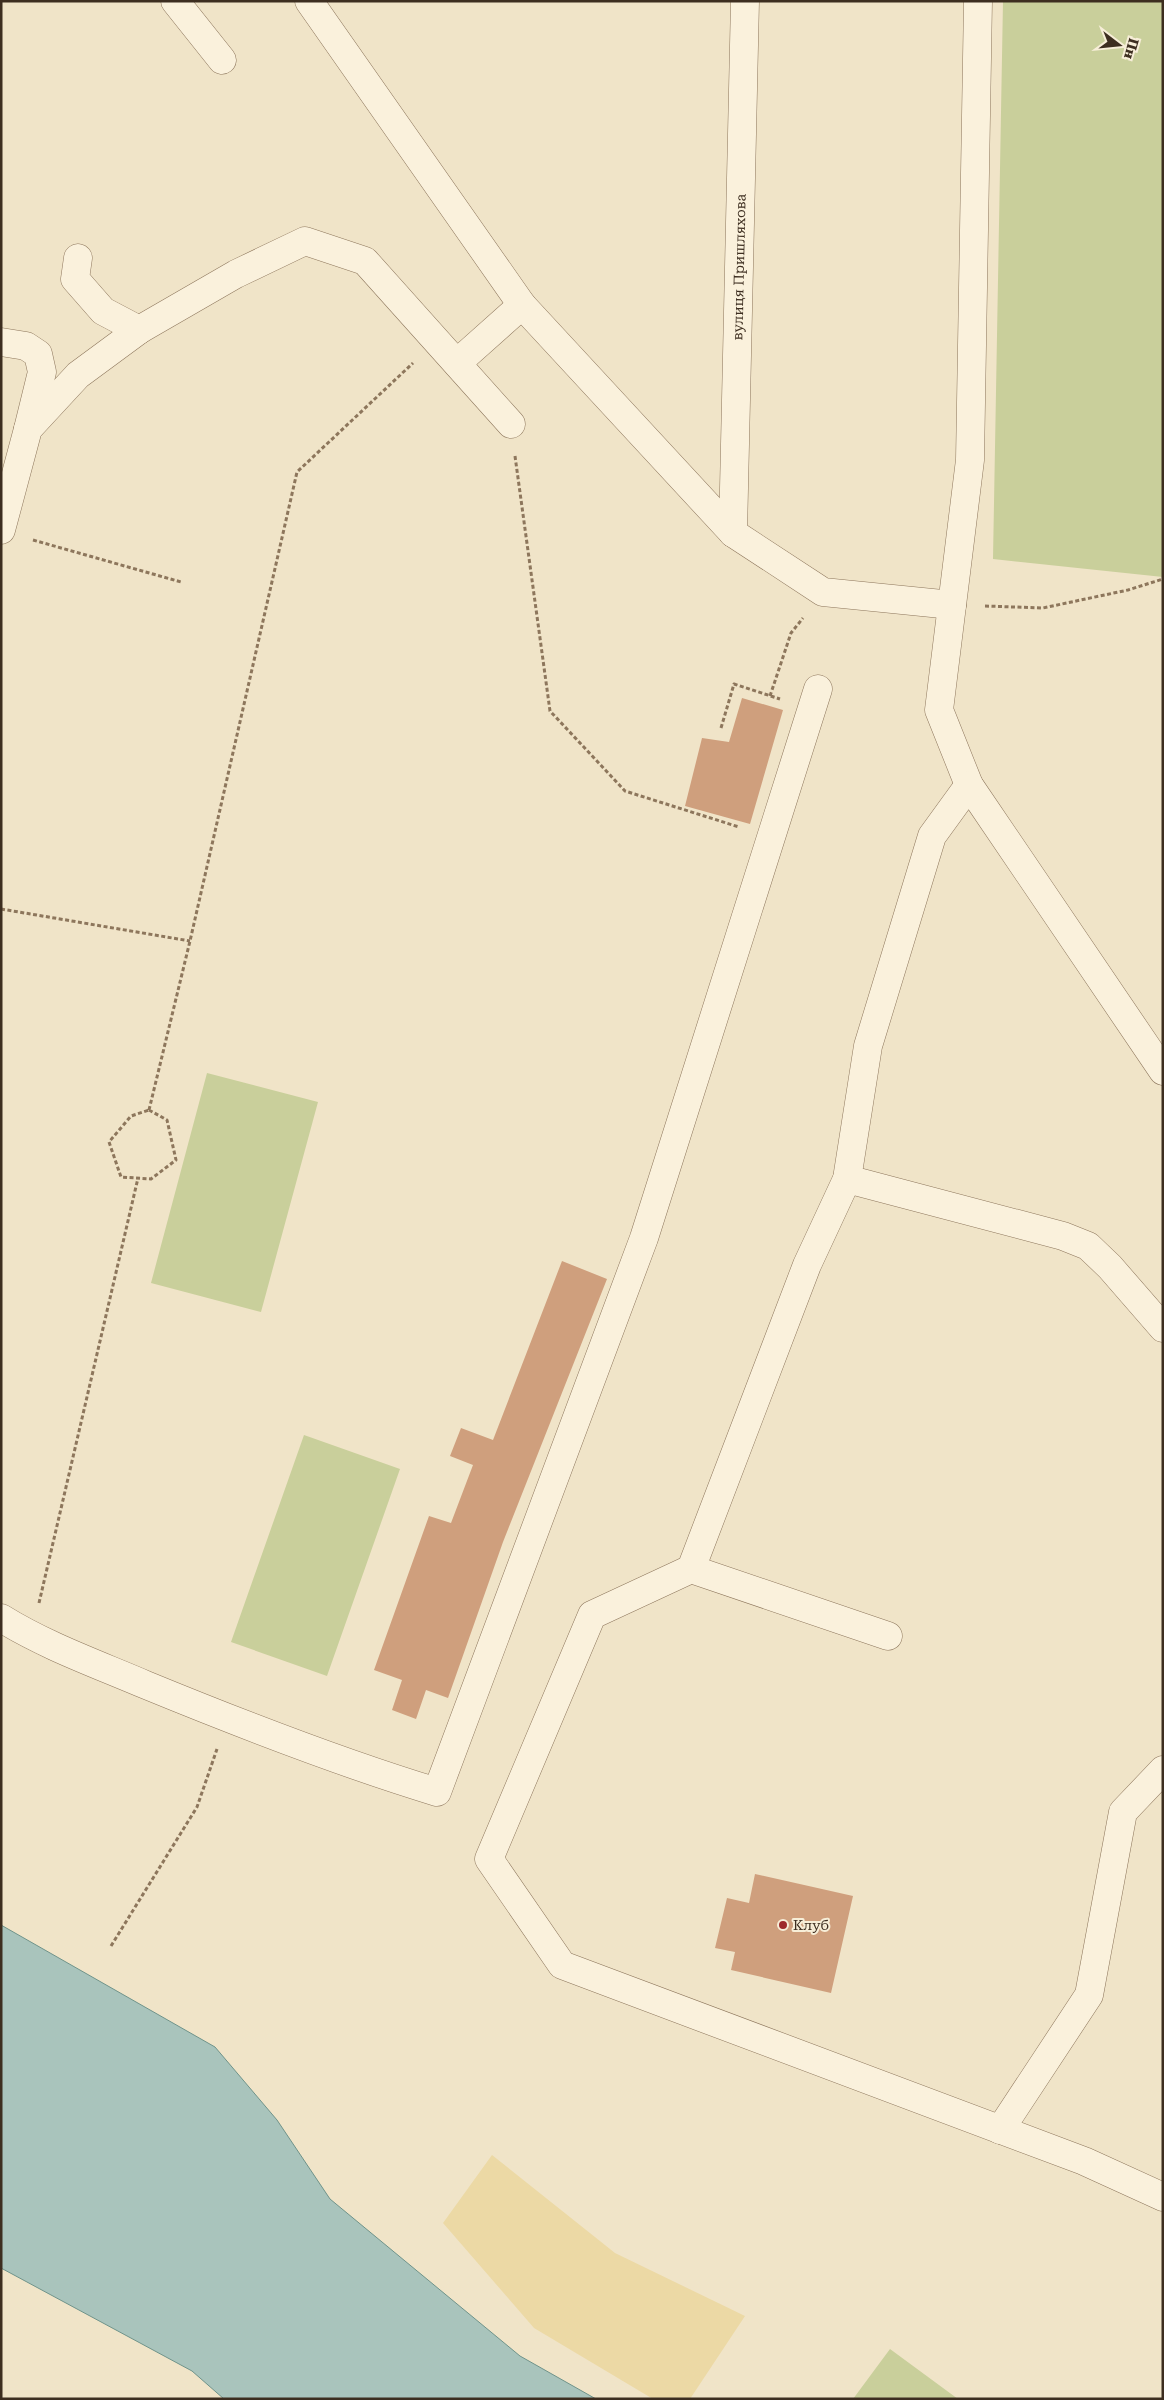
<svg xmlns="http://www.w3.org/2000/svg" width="1164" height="2400" font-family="'Roboto Serif',serif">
<rect width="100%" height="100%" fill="#f0e4c8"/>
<path fill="#c9cf9b" d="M1003,1H1163V577L993,559Z
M207,1073L318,1102L261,1312L151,1283Z
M304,1435L400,1469L327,1676L231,1642Z
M890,2349L958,2399H853Z"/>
<path fill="#ecd9a5" d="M492,2155L615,2253L745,2316L690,2399H653L534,2328L443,2223Z"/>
<path fill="#a9c4bc" stroke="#6f938a" d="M1,1925L215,2047L277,2120L330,2199L520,2356L596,2399H224L192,2371L1,2268Z"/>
<path fill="#cf9f7d" d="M742,698L783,710L750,824L685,806L702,738L729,742Z
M562,1261L607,1279L503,1542L448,1698L426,1690L416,1719L392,1710L402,1680L374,1670L429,1516L451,1523L473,1465L450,1456L461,1428L493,1440Z
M755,1874L853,1896L831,1993L731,1970L735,1952L715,1948L727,1898L749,1903Z"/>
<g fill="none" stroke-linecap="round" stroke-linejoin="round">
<g stroke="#8d765c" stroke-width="29">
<g id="minor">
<path d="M175,1L222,60"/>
<path d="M309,1L522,305L733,533L823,592L952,605"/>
<path d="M978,1L970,460L939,710L969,785L1163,1071"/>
<path d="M78,258L75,279L103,311L139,330"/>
<path d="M1,342L26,346L38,354L42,372L28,429"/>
<path d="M457,363L522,305"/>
<path d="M1,530L28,429L78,375L139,330L236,274L305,241L365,261L511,424"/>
<path id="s1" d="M733,533L745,1"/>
<path d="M969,785L932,836L868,1046L847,1179L807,1265L691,1569L592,1615L489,1859L562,1965L1084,2161L1163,2197"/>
<path d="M847,1179L1063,1236L1088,1246L1110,1267L1163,1328"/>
<path d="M691,1569L888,1636"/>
<path d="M1,1618C46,1646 97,1664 146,1685C241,1724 338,1762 437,1792L644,1238L818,689"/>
<path d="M1000,2130L1089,1995L1123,1812L1163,1770"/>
</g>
</g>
<path stroke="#8d765c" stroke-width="3" stroke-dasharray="4 2.5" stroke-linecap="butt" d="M515,456L550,711L625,791L739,827
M33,540L181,582
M985,606L1043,608L1128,590L1163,579
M770,696L791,633L803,618
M721,728L734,684L780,699
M1,909L190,941
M149,1110L190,941L297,472L413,363
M149,1110L167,1120L176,1160L151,1179L121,1177L109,1142L131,1116Z
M39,1603L138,1178
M111,1946L197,1807L217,1749"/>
<use href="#minor" stroke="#faf1dc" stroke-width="28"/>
</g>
<circle fill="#9e2a2b" stroke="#f7eed8" stroke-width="2" cx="783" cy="1925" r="5"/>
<g text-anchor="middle" stroke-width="4" stroke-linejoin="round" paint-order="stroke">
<g font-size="14" fill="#3d2e20" stroke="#f7eed8">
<text dy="5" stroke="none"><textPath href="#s1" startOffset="266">вулиця Пришляхова</textPath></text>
</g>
<g font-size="14" fill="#3d2e20" stroke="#f7eed8" text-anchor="start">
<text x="793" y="1930">Клуб</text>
</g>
</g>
<rect width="1164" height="2400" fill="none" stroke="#3d2e20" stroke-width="5"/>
<g transform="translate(1119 45) rotate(106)" stroke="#f7eed8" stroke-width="4" paint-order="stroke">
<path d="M0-4L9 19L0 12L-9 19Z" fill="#3d2e20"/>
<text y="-8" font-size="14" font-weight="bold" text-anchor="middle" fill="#3d2e20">Пн</text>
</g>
</svg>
